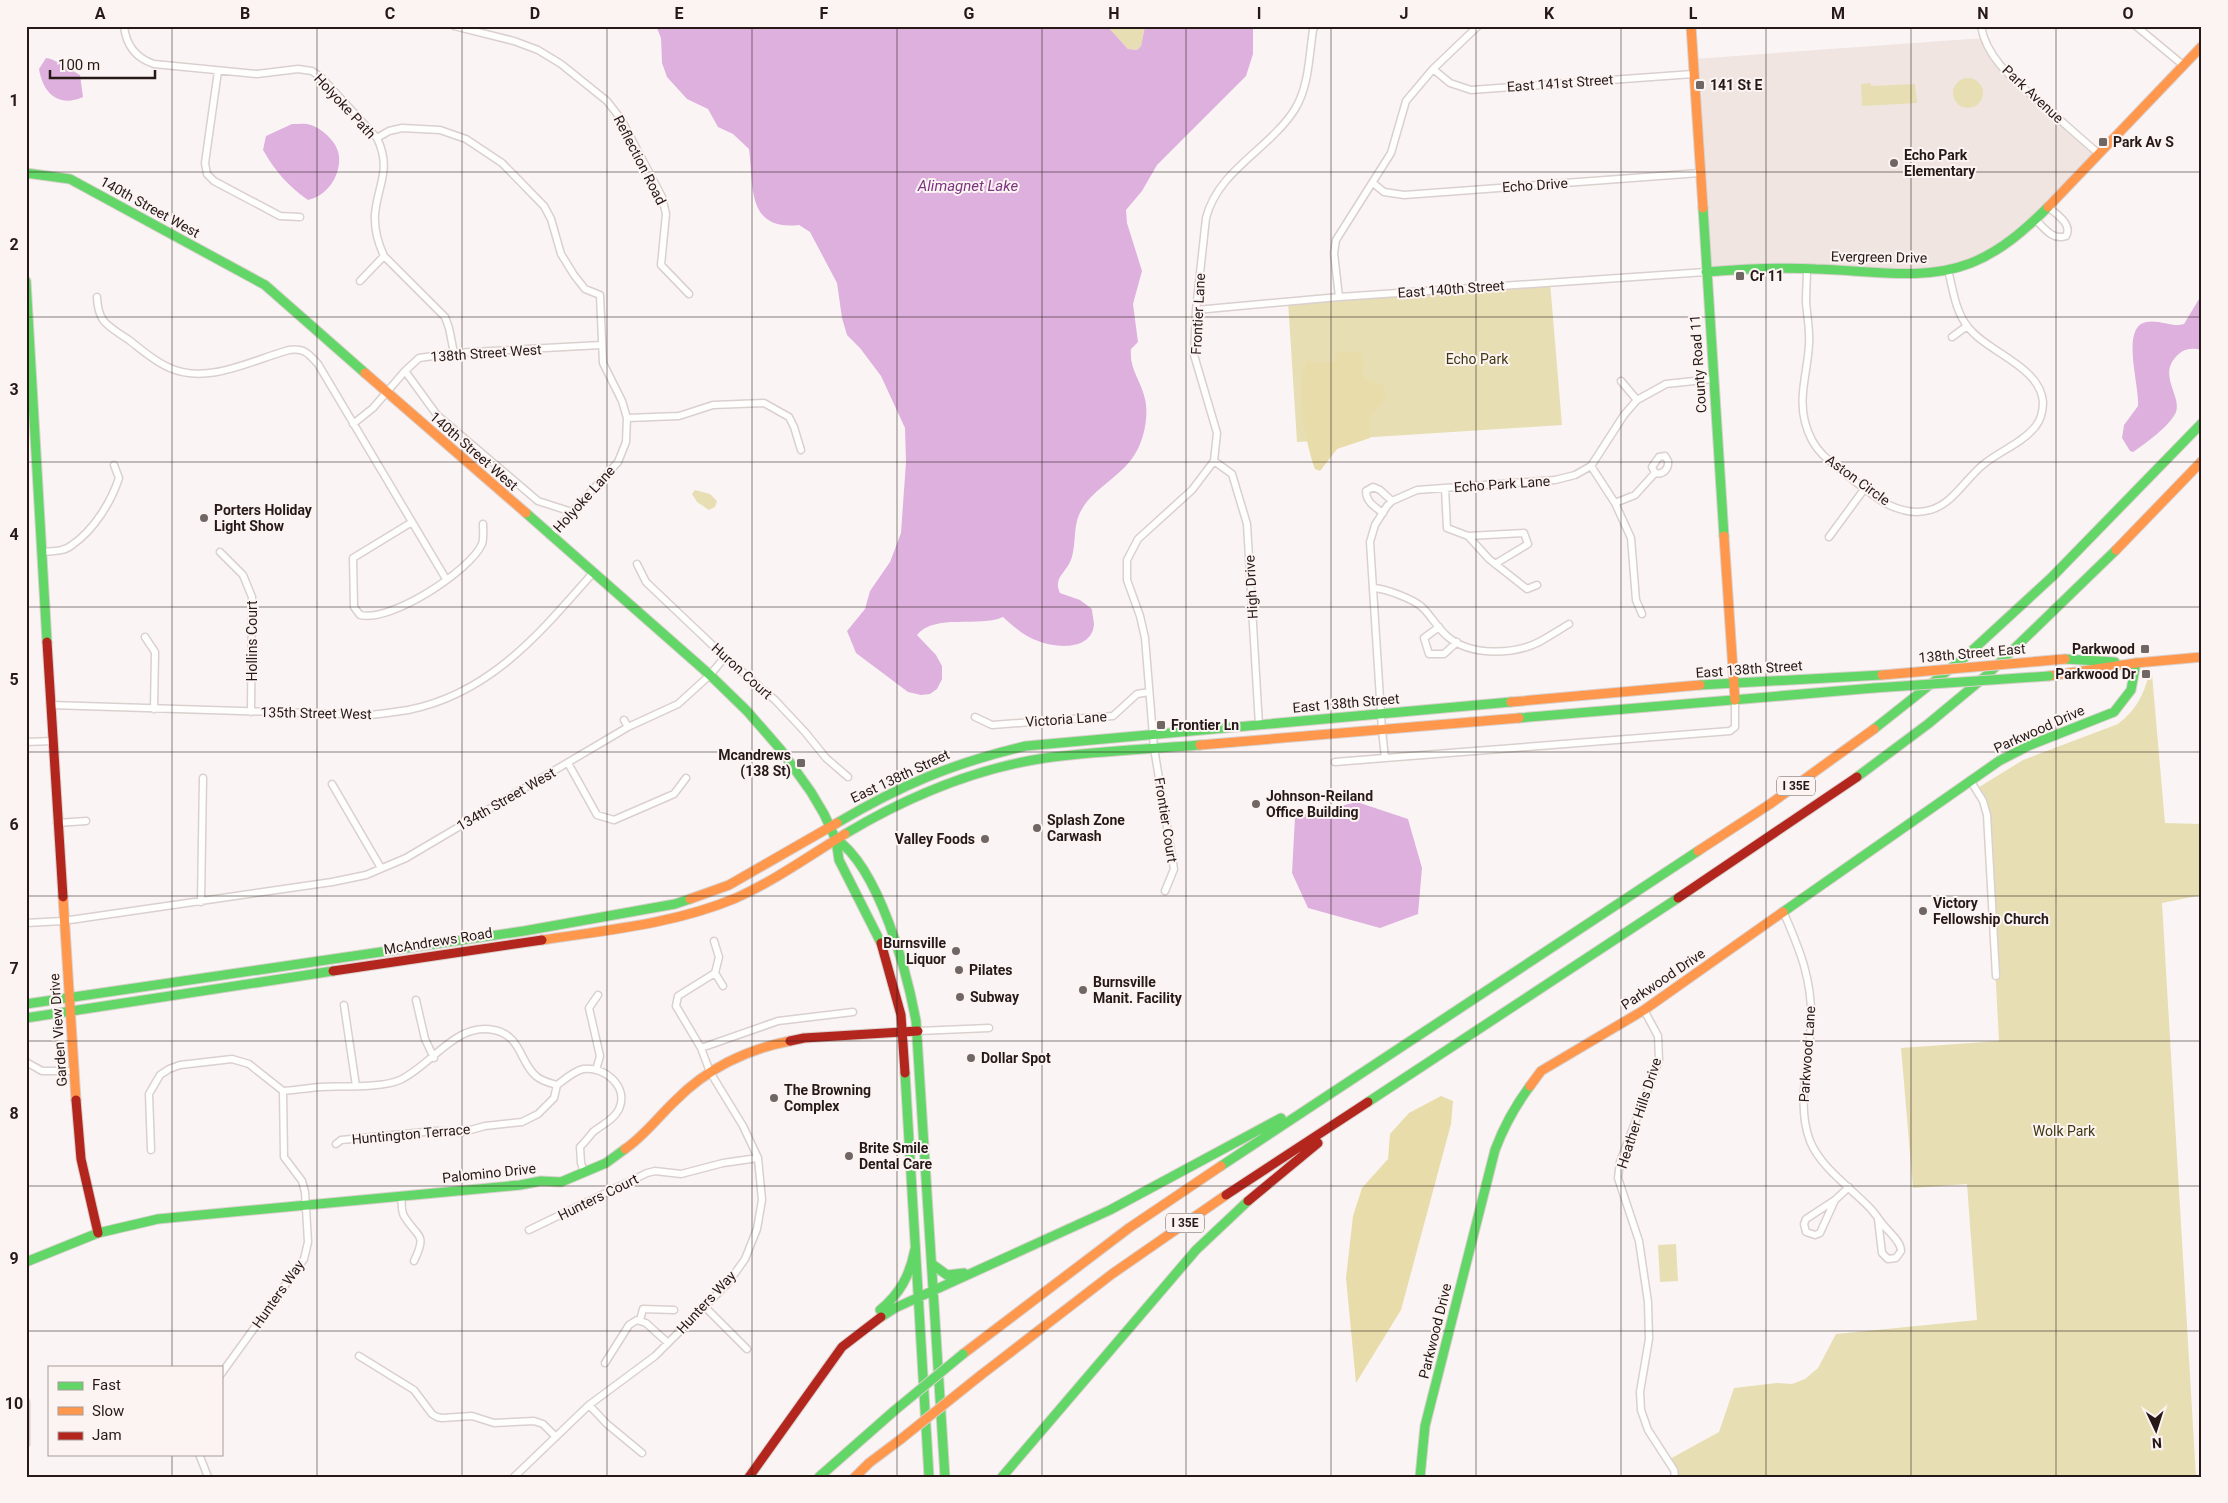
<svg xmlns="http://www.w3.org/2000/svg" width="2228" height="1503" font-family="Roboto,sans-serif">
<rect width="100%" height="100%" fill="#faf5f4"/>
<path fill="#f1e5e2" d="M1984,38L2004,70L2098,153L2015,237L1948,270L1807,268L1706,272L1693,59Z"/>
<path fill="#e8deb4" d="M1107,26H1145L1141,46L1137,50L1128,49Z
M1953 93a15 15 0 1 1 30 0a15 15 0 1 1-30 0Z
M1871,83V86L1915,84L1917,103L1862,106L1861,84Z
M1550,282L1562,425L1297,442L1288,301Z
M695,490L710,494L717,501L715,507L709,510L697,502L692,494Z
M2152,674L2165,823L2202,824V895L2162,903L2196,1477H1675L1668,1460L1719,1432L1734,1388L1777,1383L1792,1384L1805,1379L1818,1368L1836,1334L1977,1320L1967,1184L1913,1188L1901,1048L1999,1041L1987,815L1976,789L2023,760L2118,724C2136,710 2143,696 2149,675Z
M1676,1244L1678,1281L1660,1282L1658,1245Z"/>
<path fill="#e8dcaa" d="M1338,351L1361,353L1364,361L1362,375L1365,378L1383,385C1391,404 1377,403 1371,417C1369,423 1370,432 1370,438L1337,449L1320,471L1315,469C1306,444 1293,385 1307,361L1326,363L1335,361Z
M1441,1096L1453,1101L1451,1124L1401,1310L1356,1383L1346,1278L1353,1216L1362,1188L1388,1159L1390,1134L1409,1113Z"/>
<path fill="#deb0de" d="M656,26H1107L1128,49L1137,50L1141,46L1145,26H1253V54L1246,76L1157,165L1142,191L1126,210L1127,223L1142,271L1133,304L1138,342L1131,349C1129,369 1141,380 1145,399C1149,416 1144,440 1135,454C1122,476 1094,488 1082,509C1072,525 1077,544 1071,560C1065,574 1053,578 1060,593L1080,600L1092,609C1092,614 1094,620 1094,625C1091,651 1056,648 1038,641C1025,637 1013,626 1003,617C980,628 935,613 917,635L936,655L942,666V679L937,689L930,694L921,695L908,692L856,653L847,631L865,609L870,591L890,562L901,533L906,462L905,428L881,376L860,348L847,335L842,318L837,283L810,232L799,225C746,231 754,186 749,149L733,134L718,127L708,109L687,99L667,77L662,63L661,38Z
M46,58C53,58 73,71 80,75L83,97C58,108 43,93 39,69Z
M292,124C298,124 306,123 311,125C323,129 338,143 339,156C341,176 327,196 308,200C288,186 275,171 263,150L266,136Z
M2202,294V350C2194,348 2186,348 2180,353C2155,373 2182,395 2176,412C2171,425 2145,444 2133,452L2130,451L2122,438L2124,425L2138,406C2140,387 2120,327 2146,322C2160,319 2173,328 2184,324Z
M1357,802L1408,819L1422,868L1418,914L1380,928L1308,908L1292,873L1295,817Z"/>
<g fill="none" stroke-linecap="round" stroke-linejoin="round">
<g stroke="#dad0ce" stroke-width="9">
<path id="street" d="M124,26C126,46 136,58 154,64L257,74L298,69L312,71L322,78L377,138C392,170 378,183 375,214C374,229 378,243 384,256L445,317L449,328L454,353
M454,26L514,41L538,50L561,64L607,101L621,119L662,197L666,214L661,265L689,294
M1981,26C1987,62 2020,84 2045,107C2063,122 2080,138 2098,153
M2136,26L2183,65
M1433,69L1450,83L1471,90L1693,74
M218,71L205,163L207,174L214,181L280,216L300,217
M377,138L389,131L402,128L440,130L466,139L502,163L544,206L551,219L561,254L574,275L585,289L600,295L603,363L622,401L627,418L626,442L618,462L550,536
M1373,183L1384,192L1404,195L1700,173
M2035,219C2044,228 2053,241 2066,236C2073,224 2056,214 2047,206
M1807,268C1807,280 1806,291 1806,302C1807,316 1810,330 1809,344C1808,370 1798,396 1805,422C1808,434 1815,447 1823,455C1835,466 1876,499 1889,505C1902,511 1917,514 1930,510C1953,504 1966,478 1984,464C2000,451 2022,443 2035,427C2041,420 2043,410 2043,402C2040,366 1988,353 1968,327C1955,311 1953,289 1948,270
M360,281L384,256
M97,297C98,324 109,326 129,340C142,350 155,362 170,368C208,385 252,360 289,350C304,348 308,353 318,364L446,579
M1339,297L1334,253L1336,240L1391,153L1406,101L1433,69L1478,26
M1196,310L1339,297L1706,272
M1952,337L1967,326
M405,371L437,415L538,501L572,512
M1713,379L1666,384L1637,400L1624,415L1591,466L1575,475L1555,480L1417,490L1392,501L1387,506L1375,525L1370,542L1382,730L1385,758L1730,731L1735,727V700
M1621,381L1637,400
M627,418L679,416L713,405L764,403L789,417L794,427L801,450
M353,424L373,408L405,371L419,358L454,353L601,345
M1214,461L1232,474L1247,524L1259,725
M1591,466L1615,503L1631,538L1636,600L1642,614
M1445,488L1447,528L1468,536L1524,533L1528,544L1495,564
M1615,503L1635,495L1655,473C1663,475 1669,469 1668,461L1665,456L1659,457L1652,467L1655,473
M1383,513C1375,507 1366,502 1366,491L1373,487L1380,490L1392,501
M412,522L353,558L354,607L360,615C390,623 470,571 482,544C484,538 483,530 483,524
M1468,536L1489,559L1527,589L1537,585
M1829,537L1865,488
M42,552C52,551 64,552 72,545C94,530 111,502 119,478L114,465
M220,552L243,575L252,597L251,712
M637,564L646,582L725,657L775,700L805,732L826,758L848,777
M1374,588C1386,589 1414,599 1423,608C1432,617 1438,629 1448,637C1471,656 1513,655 1539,642C1550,636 1559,630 1569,624
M1439,627L1424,638L1429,654H1444L1457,642
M145,637L155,652L154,709
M51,705L370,715C382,714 395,712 408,710C490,694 540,633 592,574
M975,717L992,725L1113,716L1137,694L1149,692
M624,720L628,727
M26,742L53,741
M1335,762L1385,758
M568,763L597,815L614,820L674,794L686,778
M1970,780L1983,801L1987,815L1996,976
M332,784L381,868
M57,823L86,821
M1165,891L1174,869L1154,748L1145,638L1140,616L1127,580V560L1138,539L1192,490L1214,461L1217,433L1194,355L1196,310L1206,218C1218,170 1270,149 1295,109C1309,86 1309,56 1313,30L1315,26
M201,902L203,778
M1783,911C1800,950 1813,981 1811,1025C1809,1063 1796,1104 1810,1141C1821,1168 1851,1188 1871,1209C1876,1215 1880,1221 1885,1227C1891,1234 1901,1242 1901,1251L1896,1258L1888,1259L1882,1253L1878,1219
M26,923L63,921L332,882L366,875L406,858L628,727L678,704L710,675L725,657
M714,941L719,957L715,973L723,986
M416,1000L425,1039L434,1058
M344,1005L356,1086
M1644,1010L1658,1036L1659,1060L1620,1162L1618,1178L1639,1241L1648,1302L1649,1339L1640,1392L1641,1410L1648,1430L1674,1470L1675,1477
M918,1031L989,1028
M701,1048L778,1021L853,1012
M26,1062L42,1071H73
M596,1070L600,1056L589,1008L598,995
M283,1091C295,1090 308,1088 321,1087C341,1086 382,1088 400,1080C433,1064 456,1022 494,1030C521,1035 520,1063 536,1076C541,1081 550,1083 557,1085C564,1080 574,1071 583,1069C605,1066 629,1087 619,1109C614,1120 601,1125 593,1132C589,1137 585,1142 580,1147L581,1163L584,1172
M336,1144L341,1140L435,1131L463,1132L485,1126L522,1122L538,1114L554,1098L557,1085
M151,1150L149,1094L160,1075L169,1069L180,1065L232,1059L249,1064L283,1091
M401,1196C402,1202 401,1211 404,1216C417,1238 428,1232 414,1261
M1835,1200L1820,1233L1815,1235L1806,1232L1804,1224L1806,1219L1835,1200L1849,1187
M529,1230L647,1173L655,1171L681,1174L723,1163L758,1158
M704,1306L747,1349
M640,1320L643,1309L674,1310
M359,1356L414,1390L432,1414L437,1417L442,1418L472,1416L494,1423L534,1421L543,1424L556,1437
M605,1363L629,1325L637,1320L646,1323L668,1343
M221,1374L304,1259L308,1242L305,1192L302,1181L284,1157L283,1091
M26,1402V1444
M589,1405L607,1424L642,1453
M199,1454L208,1477
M514,1477L589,1405L655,1356L728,1283L745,1259L757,1229L762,1200L758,1158L743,1126L710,1072L701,1048L676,1006L678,996L715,973"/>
</g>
<g stroke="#dad0ce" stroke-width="11">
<path id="fast" d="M26,173L70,179L265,285L365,373
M1703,208L1724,536
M1706,272C1743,269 1780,267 1816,269C1867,270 1923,282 1971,263C2001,251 2025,230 2048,207
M26,281L47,642
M526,513L710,675L747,711L781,750L811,792L824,814L836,840L839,860L881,943
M2065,659L2115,662
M1700,685L1882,675
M1519,718L1874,688
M1874,729L1965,657L2052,577L2202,423
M1857,777L1928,724L1987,675L2116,550
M837,823C901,785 953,763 1026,746L1511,702
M845,834C907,797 973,769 1045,758C1096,751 1149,749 1200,745
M836,839C879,868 907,972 916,1021L945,1477
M1783,912L1999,761L2028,746L2114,712L2131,690L2136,663
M26,1004L524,931L675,904L690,899
M26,1018L333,971
M905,1073L929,1477
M1368,1102L1678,898
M1221,1166L1698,851
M26,1262L98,1233L158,1219L520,1185L541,1181L561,1182L606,1163L625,1149
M932,1264L947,1275L964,1273
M880,1310C900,1294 910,1275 915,1249
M881,1317L895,1308L1110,1210L1281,1118
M819,1477L894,1411
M1002,1477L1196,1250L1248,1201
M1420,1477L1425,1426L1495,1150C1504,1126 1515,1106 1530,1086"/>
</g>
<g stroke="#dad0ce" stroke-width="11">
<path id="slow" d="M1691,26L1703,208
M2048,207L2202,46
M365,373L526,513
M1724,536L1735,700
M2116,550L2202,461
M2049,676L2136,663L2202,657
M1511,702L1700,685
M1200,745L1519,718
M1698,851L1770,804L1874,729
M63,897L76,1100
M690,899L729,885L837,823
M542,940C607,930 674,924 736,898C774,881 809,856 845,834
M1530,1086L1541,1071L1644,1010L1783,912
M625,1149C644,1136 658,1117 675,1101C706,1069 747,1049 790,1041
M963,1354L1129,1228L1221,1166
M981,1375L1112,1274L1226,1195
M855,1477L869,1463L901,1439"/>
</g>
<g stroke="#dad0ce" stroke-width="11">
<path id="jam" d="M47,642L63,897
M1678,898L1857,777
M881,943L901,1015L905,1073
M333,971L542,940
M790,1041L804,1038L918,1031
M76,1100L81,1159L98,1233
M1226,1195L1368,1102
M1248,1201L1318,1143
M749,1477L842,1347L881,1317"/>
</g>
<use href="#street" stroke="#fefefd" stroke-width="6"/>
<use href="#fast" stroke="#63d668" stroke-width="9"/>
<use href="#slow" stroke="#ff974d" stroke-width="9"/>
<use href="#jam" stroke="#b3261e" stroke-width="9"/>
<g stroke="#dad0ce" stroke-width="11" stroke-linecap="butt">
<path id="fast-bridge" d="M1874,688L2049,676
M894,1411L963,1354"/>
</g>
<g stroke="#dad0ce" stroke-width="11" stroke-linecap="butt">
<path id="slow-bridge" d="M1882,675L2065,659
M901,1439L981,1375"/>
</g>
<use href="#fast-bridge" stroke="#63d668" stroke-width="9"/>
<use href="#slow-bridge" stroke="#ff974d" stroke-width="9"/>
</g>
<path fill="none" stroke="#261917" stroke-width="1" stroke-opacity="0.55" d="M172,26V1367M317,26V1477M462,26V1477M607,26V1477M752,26V1477M897,26V1477M1042,26V1477M1186,26V1477M1331,26V1477M1476,26V1477M1621,26V1477M1766,26V1477M1911,26V1477M2056,26V1477M26,172H2202M26,317H2202M26,462H2202M26,607H2202M26,752H2202M26,896H2202M26,1041H2202M26,1186H2202M26,1331H2202M172,1454V1477"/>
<g fill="#706664" stroke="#fcf4f2" stroke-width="2">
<rect x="1695" y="80" width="10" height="10" rx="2.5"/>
<rect x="2098" y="137" width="10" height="10" rx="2.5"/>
<circle cx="1894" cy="163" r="5"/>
<rect x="1735" y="271" width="10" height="10" rx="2.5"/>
<circle cx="204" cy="518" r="5"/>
<rect x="2140" y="644" width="10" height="10" rx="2.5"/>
<rect x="2141" y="669" width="10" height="10" rx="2.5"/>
<rect x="1156" y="720" width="10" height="10" rx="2.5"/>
<rect x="796" y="758" width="10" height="10" rx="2.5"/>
<circle cx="1256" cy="804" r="5"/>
<circle cx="1037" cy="828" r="5"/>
<circle cx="985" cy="839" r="5"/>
<circle cx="1923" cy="911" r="5"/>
<circle cx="956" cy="951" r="5"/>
<circle cx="959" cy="970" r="5"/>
<circle cx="1083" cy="990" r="5"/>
<circle cx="960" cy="997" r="5"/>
<circle cx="971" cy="1058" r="5"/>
<circle cx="774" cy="1098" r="5"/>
<circle cx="849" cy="1156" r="5"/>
</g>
<g text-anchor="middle" stroke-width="4" stroke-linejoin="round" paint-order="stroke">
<g fill="#fcf4f2" stroke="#665b59" stroke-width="1">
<rect x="1777" y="776.5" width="38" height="19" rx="4"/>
<rect x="1166" y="1213.5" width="38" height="19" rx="4"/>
</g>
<g font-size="12" font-weight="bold" fill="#261917">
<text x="1796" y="790">I 35E</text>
<text x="1185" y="1227">I 35E</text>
</g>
<g font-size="14" fill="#261917" stroke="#fcf4f2">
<text transform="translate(1560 83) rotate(-4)" y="5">East 141st Street</text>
<text transform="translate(2033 94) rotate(43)" y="5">Park Avenue</text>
<text transform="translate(345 106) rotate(47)" y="5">Holyoke Path</text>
<text transform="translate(640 160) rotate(63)" y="5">Reflection Road</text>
<text transform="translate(1535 185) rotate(-4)" y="5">Echo Drive</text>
<text transform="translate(150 207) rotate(29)" y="5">140th Street West</text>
<text transform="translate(1879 257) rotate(1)" y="5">Evergreen Drive</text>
<text transform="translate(1451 289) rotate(-4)" y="5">East 140th Street</text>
<text transform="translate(1198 314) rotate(-87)" y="5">Frontier Lane</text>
<text transform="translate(486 353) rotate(-4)" y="5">138th Street West</text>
<text transform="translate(1698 364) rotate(-94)" y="5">County Road 11</text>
<text transform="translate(474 451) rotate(41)" y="5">140th Street West</text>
<text transform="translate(1858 480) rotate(36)" y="5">Aston Circle</text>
<text transform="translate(1502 484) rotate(-4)" y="5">Echo Park Lane</text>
<text transform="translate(584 499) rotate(-48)" y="5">Holyoke Lane</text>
<text transform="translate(1251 587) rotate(-93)" y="5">High Drive</text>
<text transform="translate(252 641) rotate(-90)" y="5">Hollins Court</text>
<text transform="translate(1972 653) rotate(-5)" y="5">138th Street East</text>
<text transform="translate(1749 669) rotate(-4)" y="5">East 138th Street</text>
<text transform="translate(742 671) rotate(42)" y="5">Huron Court</text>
<text transform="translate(1346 703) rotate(-5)" y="5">East 138th Street</text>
<text transform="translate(316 713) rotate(1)" y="5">135th Street West</text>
<text transform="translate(1066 719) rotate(-4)" y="5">Victoria Lane</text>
<text transform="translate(2039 729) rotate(-24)" y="5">Parkwood Drive</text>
<text transform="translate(900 776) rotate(-25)" y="5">East 138th Street</text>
<text transform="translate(506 799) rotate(-30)" y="5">134th Street West</text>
<text transform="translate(1166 820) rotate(81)" y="5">Frontier Court</text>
<text transform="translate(438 941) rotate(-9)" y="5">McAndrews Road</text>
<text transform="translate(1663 979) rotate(-34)" y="5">Parkwood Drive</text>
<text transform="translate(58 1030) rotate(-94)" y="5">Garden View Drive</text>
<text transform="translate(1807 1054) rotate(-86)" y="5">Parkwood Lane</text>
<text transform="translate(1639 1113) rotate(-72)" y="5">Heather Hills Drive</text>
<text transform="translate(411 1134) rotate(-5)" y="5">Huntington Terrace</text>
<text transform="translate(489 1173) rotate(-6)" y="5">Palomino Drive</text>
<text transform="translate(598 1197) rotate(-26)" y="5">Hunters Court</text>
<text transform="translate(278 1294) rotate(-55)" y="5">Hunters Way</text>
<text transform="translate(706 1302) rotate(-47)" y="5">Hunters Way</text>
<text transform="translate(1435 1331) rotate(-76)" y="5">Parkwood Drive</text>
</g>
<g font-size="14" font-weight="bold" fill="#261917" stroke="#fcf4f2" text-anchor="start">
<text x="1710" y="90">141 St E</text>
<text x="2113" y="147">Park Av S</text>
<text x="1904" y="160">Echo Park<tspan x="1904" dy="16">Elementary</tspan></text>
<text x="1750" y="281">Cr 11</text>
<text x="214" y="515">Porters Holiday<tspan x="214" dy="16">Light Show</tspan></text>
<text x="2135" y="654" text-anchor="end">Parkwood</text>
<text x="2136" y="679" text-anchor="end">Parkwood Dr</text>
<text x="1171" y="730">Frontier Ln</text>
<text x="791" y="760" text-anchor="end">Mcandrews<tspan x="791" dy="16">(138 St)</tspan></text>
<text x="1266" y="801">Johnson-Reiland<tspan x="1266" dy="16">Office Building</tspan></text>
<text x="1047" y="825">Splash Zone<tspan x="1047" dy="16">Carwash</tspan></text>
<text x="975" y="844" text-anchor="end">Valley Foods</text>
<text x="1933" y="908">Victory<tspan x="1933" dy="16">Fellowship Church</tspan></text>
<text x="946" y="948" text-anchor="end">Burnsville<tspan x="946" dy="16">Liquor</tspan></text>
<text x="969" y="975">Pilates</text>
<text x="1093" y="987">Burnsville<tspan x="1093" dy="16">Manit. Facility</tspan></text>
<text x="970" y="1002">Subway</text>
<text x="981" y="1063">Dollar Spot</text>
<text x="784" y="1095">The Browning<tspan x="784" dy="16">Complex</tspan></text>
<text x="859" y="1153">Brite Smile<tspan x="859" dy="16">Dental Care</tspan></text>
</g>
<g font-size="14" fill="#3f3710" stroke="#fcf4f2">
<text x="1477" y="364">Echo Park</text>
<text x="2064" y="1136">Wolk Park</text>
</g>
<g font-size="15" font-style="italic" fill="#7d3381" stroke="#fcf4f2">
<text x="968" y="191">Alimagnet Lake</text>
</g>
</g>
<rect width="2228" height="1503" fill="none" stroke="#fcf4f2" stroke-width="55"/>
<rect x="48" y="1366" width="175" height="90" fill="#fcf4f2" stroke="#a69c9a"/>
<rect x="58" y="1382" width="25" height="8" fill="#63d668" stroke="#a69c9a"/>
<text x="92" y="1390" font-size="15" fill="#261917">Fast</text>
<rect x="58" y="1407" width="25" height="8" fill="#ff974d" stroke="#a69c9a"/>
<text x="92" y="1416" font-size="15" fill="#261917">Slow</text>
<rect x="58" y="1432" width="25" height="8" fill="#b3261e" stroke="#a69c9a"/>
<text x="92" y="1440" font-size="15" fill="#261917">Jam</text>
<g transform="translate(2156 1430) rotate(176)" stroke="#fcf4f2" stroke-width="4" paint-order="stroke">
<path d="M0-4L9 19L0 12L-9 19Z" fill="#261917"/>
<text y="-8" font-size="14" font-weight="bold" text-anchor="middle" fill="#261917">N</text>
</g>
<path d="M50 70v8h105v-8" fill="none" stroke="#261917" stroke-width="2.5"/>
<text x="58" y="70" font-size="15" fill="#261917" stroke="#fcf4f2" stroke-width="4" paint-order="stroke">100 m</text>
<rect x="28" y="28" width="2172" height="1448" fill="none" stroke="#261917" stroke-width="2"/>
<g font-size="16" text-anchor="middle" font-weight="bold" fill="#261917">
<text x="100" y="19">A</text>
<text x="245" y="19">B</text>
<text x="390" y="19">C</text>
<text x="535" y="19">D</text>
<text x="679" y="19">E</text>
<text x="824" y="19">F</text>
<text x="969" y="19">G</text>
<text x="1114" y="19">H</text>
<text x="1259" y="19">I</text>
<text x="1404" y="19">J</text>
<text x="1549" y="19">K</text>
<text x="1693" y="19">L</text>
<text x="1838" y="19">M</text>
<text x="1983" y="19">N</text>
<text x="2128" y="19">O</text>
<text x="14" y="106">1</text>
<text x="14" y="250">2</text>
<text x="14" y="395">3</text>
<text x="14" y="540">4</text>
<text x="14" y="685">5</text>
<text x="14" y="830">6</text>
<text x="14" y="974">7</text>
<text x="14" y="1119">8</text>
<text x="14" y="1264">9</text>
<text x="14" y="1409">10</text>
</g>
</svg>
